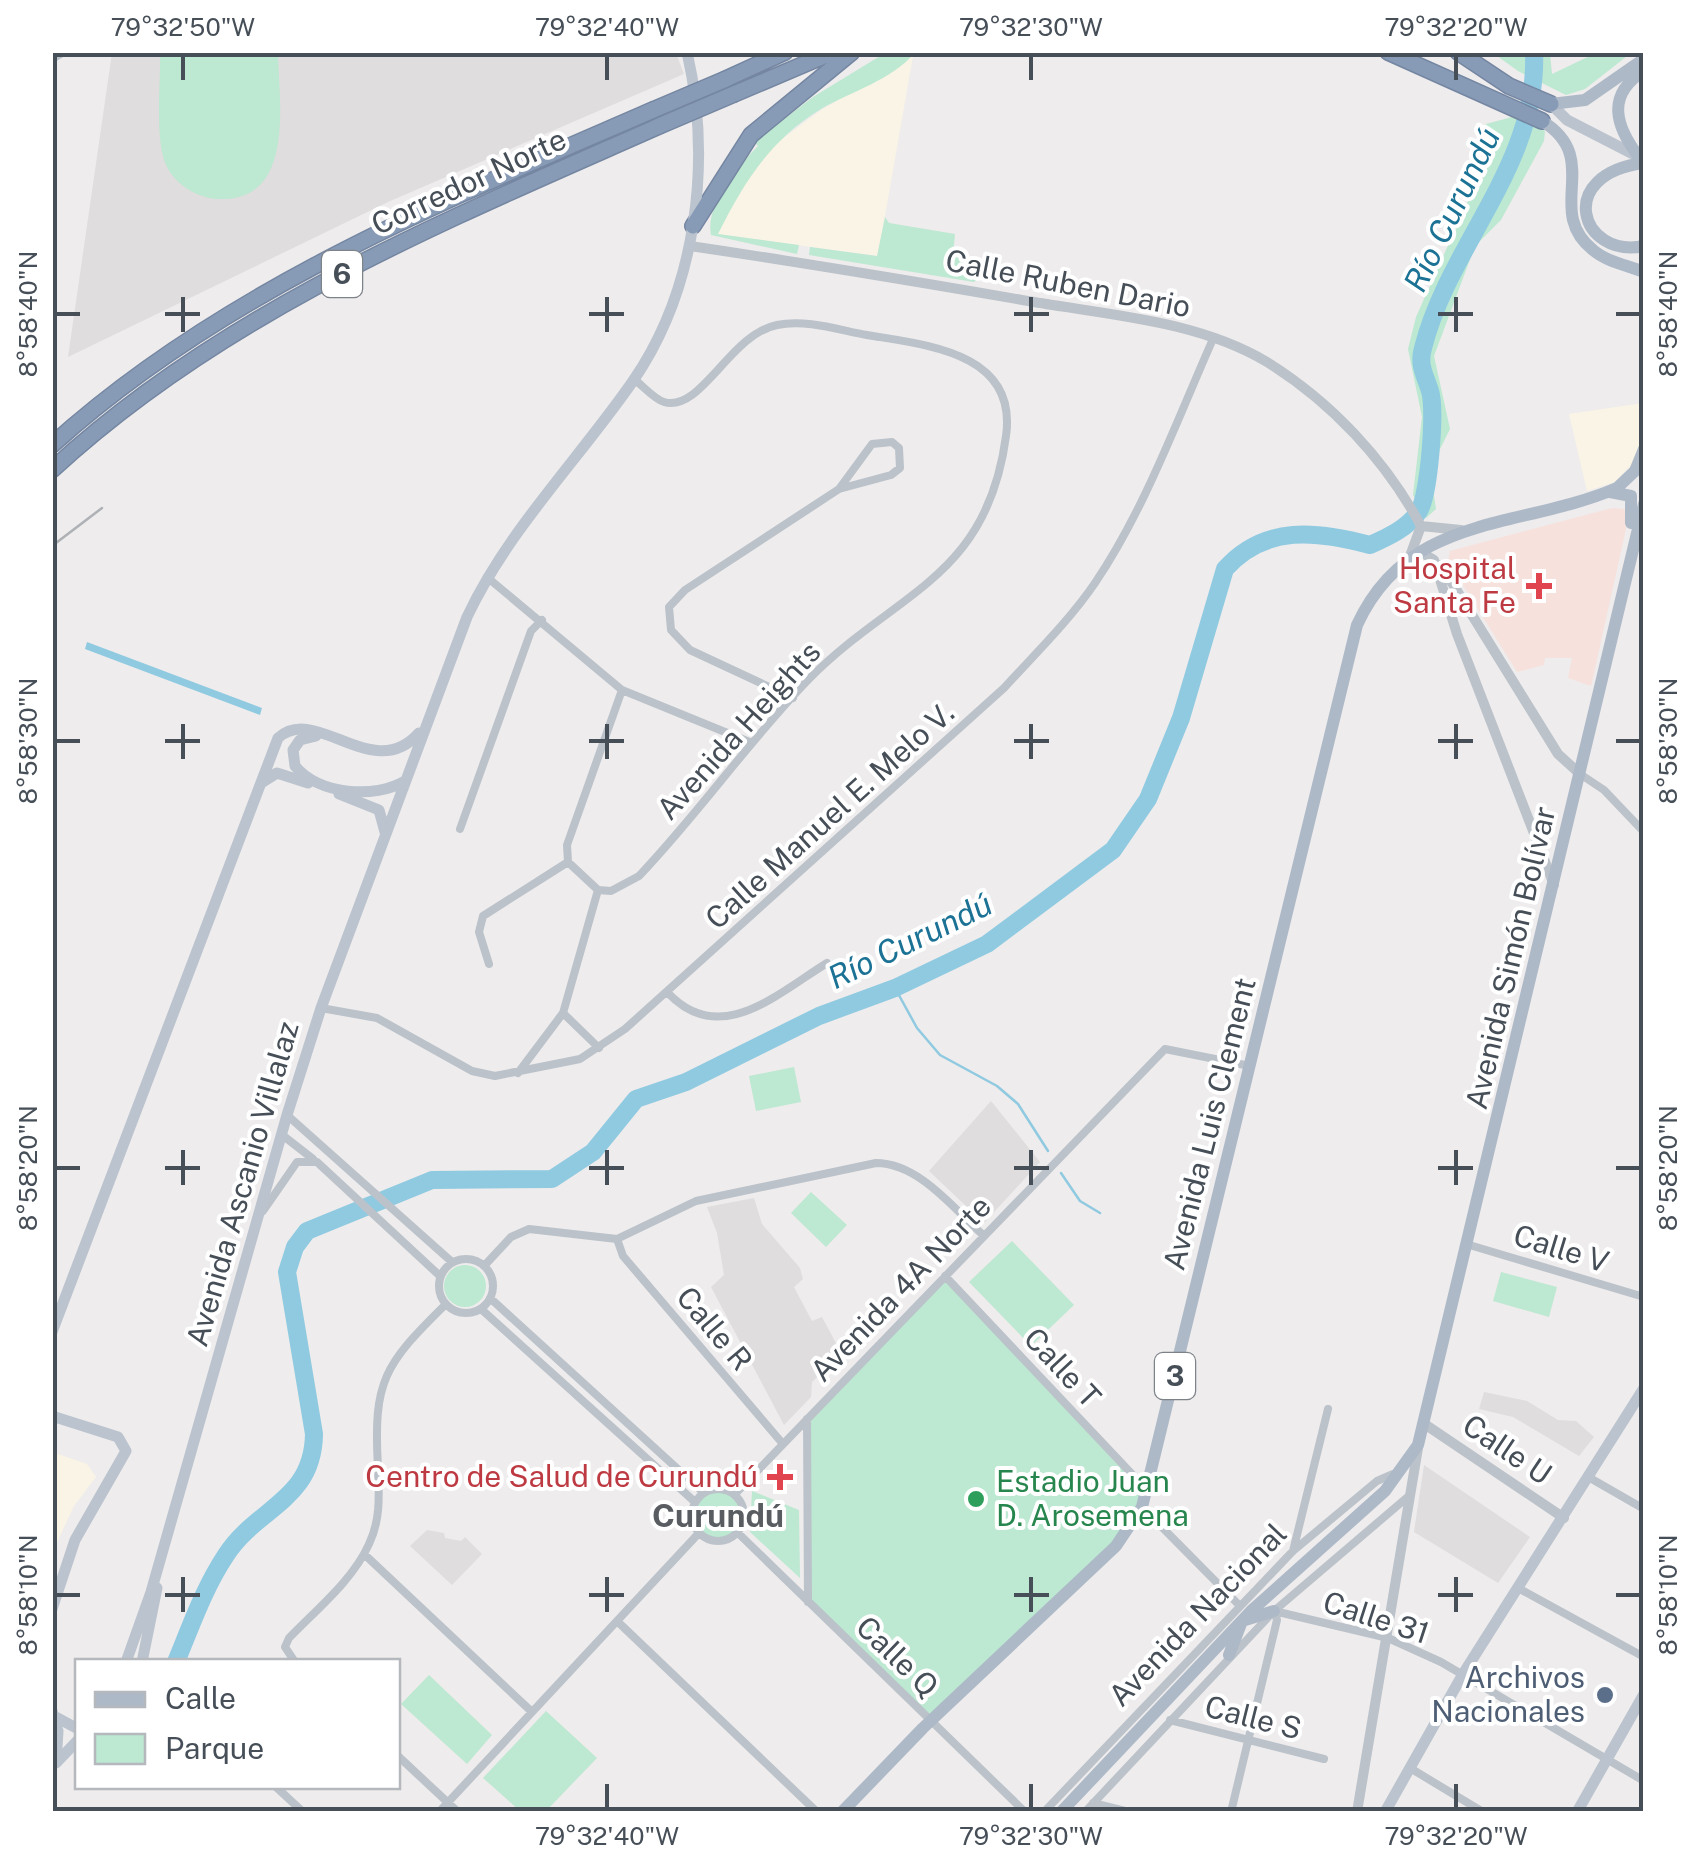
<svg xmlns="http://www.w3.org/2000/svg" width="1696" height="1864" font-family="'Public Sans',sans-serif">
<rect width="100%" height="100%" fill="#eeecec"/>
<path fill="#f9f4e5" d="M913,56L878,256L717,234L741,186L770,148L821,110Z
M1643,403V430L1635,461L1615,482L1587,491L1569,414Z
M53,1447L55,1453L87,1464L96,1477L74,1506L53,1551Z"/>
<path fill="#dfdddd" d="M112,53H676L684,74L388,202L68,357Z
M991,1101L1040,1162L984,1223L929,1171Z
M754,1198L762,1224L800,1268L803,1279L794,1287L812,1321L822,1317L845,1360L828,1367L812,1382L811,1397L784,1425L711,1287L724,1275L717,1233L707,1207Z
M1484,1392L1527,1401L1558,1420L1576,1421L1594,1437L1579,1456L1513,1417L1479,1409Z
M1424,1465L1530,1537L1498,1583L1414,1532Z
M427,1530L444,1533L445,1538L461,1541L465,1537L482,1554L452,1585L410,1546Z"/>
<path fill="#f7e1dd" d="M1612,508L1624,509L1628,520L1591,686L1568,678L1572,658H1545L1544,665L1517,672L1448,561L1450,551Z"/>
<path fill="#bde8d1" d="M160,53H278C279,103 296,203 217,199C198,198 176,185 167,167C154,142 161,82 160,53Z
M885,53H914C894,79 850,92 821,109C770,140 744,182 718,234L799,245L797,254L711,235C705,205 738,166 758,146L754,142L813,97Z
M1493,53H1550L1552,74L1596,53H1631L1585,89L1566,95L1518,71Z
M1512,117L1545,131L1544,141L1501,220L1475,246L1434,356L1450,429L1430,469L1436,509L1426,518L1413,495L1422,417L1408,349L1416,317L1487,158L1471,150L1486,124Z
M885,217L889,223L955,234L953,255L964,262L962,272L980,275L982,268L986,273L974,282L809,255L810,247L877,256Z
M794,1067L801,1102L756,1111L749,1076Z
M811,1192L847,1225L826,1247L791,1213Z
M1012,1241L1074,1305L1031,1346L969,1282Z
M444 1286a21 21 0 1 1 42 0a21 21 0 1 1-42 0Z
M1501,1272L1557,1287L1549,1317L1493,1301Z
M945,1276L1147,1490L1133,1524L930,1721L808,1602L807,1419Z
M692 1515a26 26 0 1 1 52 0a26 26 0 1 1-52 0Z
M752,1491L799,1510L800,1578L750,1532Z
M429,1675L492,1735L467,1764L401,1704Z
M546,1711L597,1758L546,1811H520L483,1778Z"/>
<path fill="#8fcae1" d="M87,642L262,708L260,715L85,649Z"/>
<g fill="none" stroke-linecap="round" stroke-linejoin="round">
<path stroke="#8fcae1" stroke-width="2.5" d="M895,988L917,1028L940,1055L997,1086L1018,1104L1048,1151
M1061,1173L1080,1201L1100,1213"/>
<path stroke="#8fcae1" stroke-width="18" d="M176,1662C191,1626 204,1588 226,1555C257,1507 313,1501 314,1434L287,1272L295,1247L307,1231L432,1180L552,1179L593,1152L636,1099L686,1082L819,1016L895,988L987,944L1113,850L1148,799L1181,718L1225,569C1265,524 1318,531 1370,545C1388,537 1408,528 1419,511C1429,495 1436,410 1430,391C1425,375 1418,365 1423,348C1449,245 1539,164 1534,52"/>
<g stroke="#7486a1" stroke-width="18">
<path id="motorway" d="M1388,52L1542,121
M1458,52L1509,86L1551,104
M726,79L785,52
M734,94L833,52
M693,226L751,135L852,52
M52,445C223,290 444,201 653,110
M52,470C225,310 447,220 659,126"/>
</g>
<path stroke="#bbc2ca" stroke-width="8" d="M488,578L622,690L752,743
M793,698L690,650L671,630L669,607L685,590L839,489L891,475L900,468L899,448L892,442L872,444L839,489
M1580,774L1604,790L1644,832
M460,829L531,631L542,620
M598,890L611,891L639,876C699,813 748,742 808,680C894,592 987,580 1006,436C1018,352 926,345 867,335C839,330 806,319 777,325C730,334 701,413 664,402C654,399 643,386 634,379
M598,890L568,862L567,845L622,690
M489,964L479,932L483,916L568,862
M668,993C720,1048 777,994 827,963
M321,1008L377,1018L472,1071L495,1076L580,1059L625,1029L1004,688C1035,654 1069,621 1095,583C1145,509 1177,420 1213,339
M563,1013L599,1048
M518,1073L563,1013L598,890
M287,1115L452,1262
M281,1134L313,1159
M263,1211L297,1162H317L440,1276
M617,1239L623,1256L783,1444
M1466,1244L1644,1297
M439 1286a27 27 0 1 1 54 0a27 27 0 1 1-54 0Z
M484,1266L511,1237L529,1229L617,1239L696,1201L876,1163C919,1163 954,1209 984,1236
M945,1276L1147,1490
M490,1298L704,1493
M481,1309L695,1502
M807,1419L808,1602
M1590,1478L1644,1509
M692 1515a26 26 0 1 1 52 0a26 26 0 1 1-52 0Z
M735,1494L1165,1049L1250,1066
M1142,1507L1239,1605
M738,1533L1025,1812
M1293,1551L1328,1409
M364,1554L532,1712
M1518,1588L1644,1657
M1274,1611L1388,1638L1441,1662L1644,1781
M617,1621L817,1812
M295,1662L285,1647L289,1638C316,1610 353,1580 369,1544C381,1519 379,1494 378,1467C373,1381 384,1365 445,1305
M1170,1720L1324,1759
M398,1756L458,1812
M1410,1768L1483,1812
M275,1786L303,1812
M1093,1803L1129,1812
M439,1812L699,1533
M1044,1812L1293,1551L1377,1481L1393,1474
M1085,1812L1274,1611L1410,1495
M1231,1812L1277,1620L1274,1611"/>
<path stroke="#bbc2ca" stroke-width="10" d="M52,58L62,52
M690,246C805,263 919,282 1034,302C1110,315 1199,321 1267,362C1331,402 1385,459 1421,526L1410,556
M1421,526L1461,530
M1421,552L1434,560L1457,634L1554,885
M1441,565L1558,754L1580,774
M1423,1423L1564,1518
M1357,1812L1418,1448"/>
<path stroke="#bbc3ce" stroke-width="11" d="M1551,104L1567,120L1641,158
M316,736L300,740L293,750L295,766C319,795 375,799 405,781
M261,783L277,773L308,783
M339,794L379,810L385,832
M52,1332L278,738C316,703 373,785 419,733
M52,1416L118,1437L126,1451L75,1540L52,1609
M126,1662L151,1592L287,1115L321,1008L467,617C508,530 579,459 633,381C697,288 712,161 687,52
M142,1662L157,1588
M52,1711L58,1731L56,1763
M54,1716L78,1729
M56,1763L78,1740
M1385,1812L1463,1674L1644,1388
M1577,1812L1644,1694"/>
<path stroke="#aeb9c8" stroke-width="12" d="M1551,104L1585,100L1644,59
M1542,121C1604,159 1543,210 1593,250C1607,262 1627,265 1644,272
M1639,157C1616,127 1605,95 1644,71
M1644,163C1554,174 1580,259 1644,246
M1610,492L1631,496V523
M1229,1655L1242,1621L1274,1611
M842,1812L923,1728L1116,1546L1142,1507L1357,625C1409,512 1519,530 1617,488L1635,471L1644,449
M1061,1812L1251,1611L1385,1491L1418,1445L1644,504"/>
<use href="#motorway" stroke="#889bb6" stroke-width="15"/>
<path stroke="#aeb1b5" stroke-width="2.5" d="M52,546L102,508"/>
<g stroke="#7486a1" stroke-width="18" stroke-linecap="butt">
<path id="motorway-bridge" d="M653,110L726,79
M659,126L734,94"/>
</g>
<use href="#motorway-bridge" stroke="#889bb6" stroke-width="15"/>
</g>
<path fill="none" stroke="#464e57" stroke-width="4" d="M183,55V80M607,55V80M1031,55V80M1456,55V80M183,297V332M607,297V332M1031,297V332M1456,297V332M55,314H80M165,314H200M589,314H624M1014,314H1049M1438,314H1473M1616,314H1641M183,724V759M607,724V759M1031,724V759M1456,724V759M55,741H80M165,741H200M589,741H624M1014,741H1049M1438,741H1473M1616,741H1641M183,1150V1185M607,1150V1185M1031,1150V1185M1456,1150V1185M55,1168H80M165,1168H200M589,1168H624M1014,1168H1049M1438,1168H1473M1616,1168H1641M183,1577V1612M607,1577V1612M1031,1577V1612M1456,1577V1612M55,1595H80M165,1595H200M589,1595H624M1014,1595H1049M1438,1595H1473M1616,1595H1641M607,1784V1809M1031,1784V1809M1456,1784V1809"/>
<g fill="#e0444e" stroke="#fff" stroke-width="4">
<path d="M1534 571h10v10h10v10h-10v10h-10v-10h-10v-10h10z"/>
<path d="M775 1462h10v10h10v10h-10v10h-10v-10h-10v-10h10z"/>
</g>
<circle fill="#2e9e5b" stroke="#fff" stroke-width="4" cx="976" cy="1499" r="10"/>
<circle fill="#5c6f8a" stroke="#fff" stroke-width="4" cx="1605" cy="1695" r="10"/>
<g text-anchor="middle" stroke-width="8" stroke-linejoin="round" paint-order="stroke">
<g fill="#fff" stroke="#7e8389" stroke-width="2.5">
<rect x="322" y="251" width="40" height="46" rx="8"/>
<rect x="1155" y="1353" width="40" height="46" rx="8"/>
</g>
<g font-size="28" font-weight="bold" fill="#464e57">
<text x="342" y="284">6</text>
<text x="1175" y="1386">3</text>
</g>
<g font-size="30" fill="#464e57" stroke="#fff">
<text transform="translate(469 182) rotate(-25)" y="10">Corredor Norte</text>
<text transform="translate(1068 284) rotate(11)" y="10">Calle Ruben Dario</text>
<text transform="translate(739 731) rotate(-48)" y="10">Avenida Heights</text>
<text transform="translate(830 816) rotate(-42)" y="10">Calle Manuel E. Melo V.</text>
<text transform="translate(1511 958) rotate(-77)" y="10">Avenida Simón Bolívar</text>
<text transform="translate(1210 1124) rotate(-76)" y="10">Avenida Luis Clement</text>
<text transform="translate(243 1184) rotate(-74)" y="10">Avenida Ascanio Villalaz</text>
<text transform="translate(1561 1249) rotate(17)" y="10">Calle V</text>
<text transform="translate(901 1289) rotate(-46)" y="10">Avenida 4A Norte</text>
<text transform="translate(714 1329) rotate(50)" y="10">Calle R</text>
<text transform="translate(1062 1368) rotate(47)" y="10">Calle T</text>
<text transform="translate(1507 1450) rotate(34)" y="10">Calle U</text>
<text transform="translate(1198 1615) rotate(-46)" y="10">Avenida Nacional</text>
<text transform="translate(1376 1618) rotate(18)" y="10">Calle 31</text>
<text transform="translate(897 1657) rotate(44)" y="10">Calle Q</text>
<text transform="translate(1253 1718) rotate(14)" y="10">Calle S</text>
</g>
<g font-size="30" fill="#be3a42" stroke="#fff" text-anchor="end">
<text x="1516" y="579">Hospital<tspan x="1516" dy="34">Santa Fe</tspan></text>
<text x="758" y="1487">Centro de Salud de Curundú</text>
</g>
<g font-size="30" fill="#27864d" stroke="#fff" text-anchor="start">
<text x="996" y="1492">Estadio Juan<tspan x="996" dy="34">D. Arosemena</tspan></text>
</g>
<g font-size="30" fill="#4e5e75" stroke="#fff" text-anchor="end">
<text x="1585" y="1688">Archivos<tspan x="1585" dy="34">Nacionales</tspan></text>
</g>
<g font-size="32" font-style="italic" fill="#1b7295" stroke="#fff">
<text transform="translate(1452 210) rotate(-64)" y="11">Río Curundú</text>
<text transform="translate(910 941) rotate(-26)" y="11">Río Curundú</text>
</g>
<g font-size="32" font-weight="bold" fill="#595c60" stroke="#fff">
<text x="718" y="1527">Curundú</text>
</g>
</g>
<rect width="1696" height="1864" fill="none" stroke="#ffffff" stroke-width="110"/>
<rect x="75" y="1659" width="325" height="130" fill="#ffffff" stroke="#b5b8bc" stroke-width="2.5"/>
<rect x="95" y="1692" width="50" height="15" fill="#aeb9c8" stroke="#b5b8bc" stroke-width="2.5"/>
<text x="165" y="1709" font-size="30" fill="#464e57">Calle</text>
<rect x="95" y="1734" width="50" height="30" fill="#bde8d1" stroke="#b5b8bc" stroke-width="2.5"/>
<text x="165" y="1759" font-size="30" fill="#464e57">Parque</text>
<rect x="55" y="55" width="1586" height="1754" fill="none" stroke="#464e57" stroke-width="4"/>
<g font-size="25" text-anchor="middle" fill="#464e57">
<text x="183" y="36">79°32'50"W</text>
<text x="607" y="36">79°32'40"W</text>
<text x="1031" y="36">79°32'30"W</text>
<text x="1456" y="36">79°32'20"W</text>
<text transform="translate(28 314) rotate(-90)" y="9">8°58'40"N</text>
<text transform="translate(1668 314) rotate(-90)" y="9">8°58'40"N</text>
<text transform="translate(28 741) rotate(-90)" y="9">8°58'30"N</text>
<text transform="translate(1668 741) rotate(-90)" y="9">8°58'30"N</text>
<text transform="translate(28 1168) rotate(-90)" y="9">8°58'20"N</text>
<text transform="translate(1668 1168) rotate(-90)" y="9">8°58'20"N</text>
<text transform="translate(28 1595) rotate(-90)" y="9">8°58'10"N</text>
<text transform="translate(1668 1595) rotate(-90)" y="9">8°58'10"N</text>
<text x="607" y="1845">79°32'40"W</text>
<text x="1031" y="1845">79°32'30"W</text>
<text x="1456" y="1845">79°32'20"W</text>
</g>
</svg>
